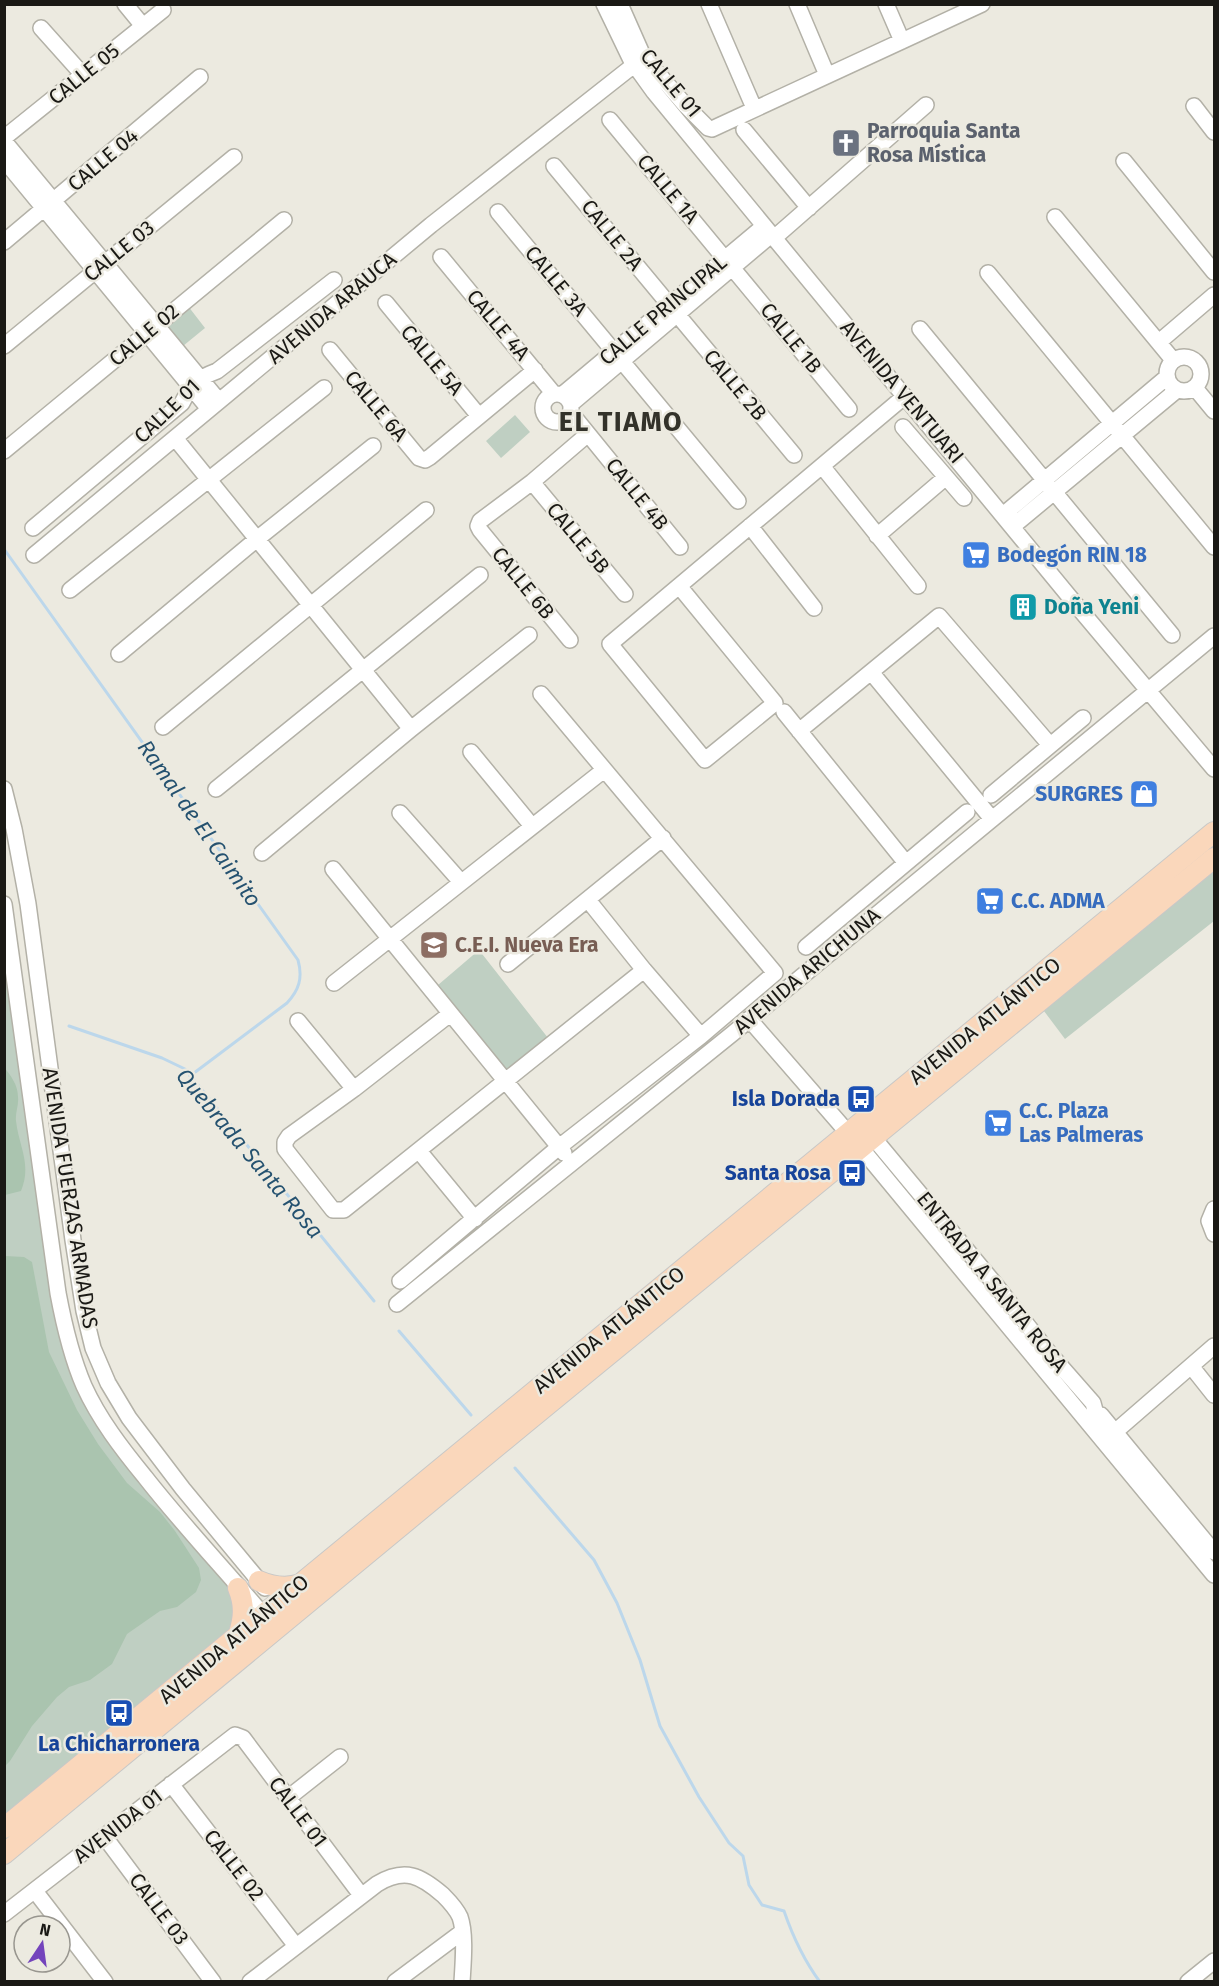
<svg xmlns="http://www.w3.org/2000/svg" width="1219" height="1986" font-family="'Fira Sans',sans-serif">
<rect width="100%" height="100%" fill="#eceae0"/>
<path fill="#bfcfc2" d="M188,306L205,328L183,346L165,323Z
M515,415L530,432L501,458L486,441Z
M1214,858V921L1065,1039L1038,1003Z
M479,950L552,1043L505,1081L431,991Z
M5,977L15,980L45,1204L84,1386L225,1573L242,1624L5,1828Z"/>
<path fill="#aac4af" d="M4,1067C11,1076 18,1085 18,1097C19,1105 15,1113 16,1121C19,1147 32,1164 21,1191L5,1195Z
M5,1256L24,1257L32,1262L49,1352L77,1410L98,1444L127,1483L160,1512L175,1531L199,1568L201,1580L196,1592L177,1607L160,1611L127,1634L112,1664L90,1680L69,1687L57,1697L32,1726L10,1761L5,1766Z"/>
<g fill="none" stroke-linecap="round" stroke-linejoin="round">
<path stroke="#bcd7eb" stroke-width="3" d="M4,549L298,960C303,978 299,990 287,1003L190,1076
M69,1026L162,1058L185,1069L374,1301
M399,1331L471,1415
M515,1468L594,1560L617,1603L640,1660L660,1726L699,1797L729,1843L743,1856L749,1885L762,1905L784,1911C793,1937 803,1959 820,1982"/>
<g stroke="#b3b1a7" stroke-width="18">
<path id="minor" d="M125,4L143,26
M604,4L631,60L654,92L1082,612L1214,769
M620,4L643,56L686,106L708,128L712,129L982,4
M709,4L754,108
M797,4L827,75
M886,4L902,41
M41,28L83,75
M1194,106L1214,132
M610,120L849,409
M744,130L809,208
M4,138L163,10
M4,141L219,401
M4,160L209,409
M1124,161L1214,272
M554,166L794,455
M498,212L738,501
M1055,217L1173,360
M774,238L926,105
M4,242L200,77
M441,257L554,394
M988,273L1214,547
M386,303L479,416
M920,329L1172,635
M1159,342L1214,295
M4,346L234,157
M330,350L419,458L425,460L430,457L535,370
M1167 374a17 17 0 1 1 34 0a17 17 0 1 1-34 0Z
M1195,388L1214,411
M543 408a14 14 0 1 1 28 0a14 14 0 1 1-28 0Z
M563,394L764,226
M571,404L771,235
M571,413L680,547
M903,427L964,498
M175,438L411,729
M4,451L284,220
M822,466L918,586
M532,482L625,594
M1003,515L1167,377
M750,526L814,608
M1012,527L1177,390
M33,528L182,403C192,383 196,379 217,371L334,280
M877,536L946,477
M34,555L431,225L634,65
M679,586L775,703L705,760L610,644L905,396
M70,590L324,388
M570,640L480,530L478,526L480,521L532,482L588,434
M119,654L257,539L373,446
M871,672L992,819
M784,712L906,863
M163,727L426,510
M799,731L939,616L1050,745
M471,752L532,826
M4,789L14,829L28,904L73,1240L84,1311L93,1348L108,1383L129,1418L183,1489L265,1588
M216,789L480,575
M991,795L1083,718
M400,813L461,882
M262,853L411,729L529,635
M333,869L564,1153
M588,900L644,970L701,1036
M4,904L58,1293C64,1325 71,1356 84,1386C99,1419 122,1449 145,1477C185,1528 229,1574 270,1623
M806,947L967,812
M508,964L663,838
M334,983L604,770
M450,1014L354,1089L289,1136L285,1142V1149L333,1210H344L644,970
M749,1019L861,1148L1214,1575
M298,1021L354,1089
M867,1130L995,1284L1050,1354L1093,1403L1096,1414V1432
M419,1151L475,1219
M1214,1209L1209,1221L1214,1234
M400,1281L559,1147L701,1036L775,973L541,694
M397,1304L732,1034L1214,636
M1191,1366L1214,1395
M1101,1415L1214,1552
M1116,1431L1214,1346
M171,1784L296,1946
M288,1798L340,1757
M104,1836L213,1982
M35,1891L105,1982
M4,1914L235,1735L243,1738L361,1895
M250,1982L377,1884C405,1867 421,1876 443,1895C449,1901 456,1908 460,1917C466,1934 463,1964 462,1982
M395,1982L462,1932
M1188,1982L1214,1961"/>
</g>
<g stroke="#c8c8c7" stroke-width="22">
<path id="major" d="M259,1581C273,1587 286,1589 301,1584
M238,1636C244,1619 245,1605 238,1588
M4,1828L1214,832
M4,1854L524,1424L1214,858"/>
</g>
<use href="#minor" stroke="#fff" stroke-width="15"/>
<use href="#major" stroke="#fad7bb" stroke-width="20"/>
</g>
<defs>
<g id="church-square" transform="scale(1.5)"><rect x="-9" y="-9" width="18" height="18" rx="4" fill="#6b7280" stroke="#eceae0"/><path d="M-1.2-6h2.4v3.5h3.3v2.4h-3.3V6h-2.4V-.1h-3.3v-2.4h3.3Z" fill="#fff"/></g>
<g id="supermarket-square" transform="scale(1.5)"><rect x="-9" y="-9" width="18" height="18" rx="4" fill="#3f7fe0" stroke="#eceae0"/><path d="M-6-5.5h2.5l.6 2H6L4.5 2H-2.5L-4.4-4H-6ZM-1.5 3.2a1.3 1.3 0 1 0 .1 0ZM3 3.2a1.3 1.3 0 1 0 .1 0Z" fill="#fff"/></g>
<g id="building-square" transform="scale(1.5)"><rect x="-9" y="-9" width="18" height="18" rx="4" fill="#0f9aa8" stroke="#eceae0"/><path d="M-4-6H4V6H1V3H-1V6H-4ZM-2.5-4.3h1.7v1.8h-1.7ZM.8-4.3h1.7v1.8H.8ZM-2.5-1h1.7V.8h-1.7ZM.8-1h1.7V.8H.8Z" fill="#fff"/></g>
<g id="shop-square" transform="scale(1.5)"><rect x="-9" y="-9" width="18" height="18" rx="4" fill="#3f7fe0" stroke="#eceae0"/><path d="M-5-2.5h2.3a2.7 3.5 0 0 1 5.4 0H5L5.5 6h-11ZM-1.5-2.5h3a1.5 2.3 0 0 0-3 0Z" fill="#fff"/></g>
<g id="school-square" transform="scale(1.5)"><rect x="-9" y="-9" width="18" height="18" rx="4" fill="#8d6e63" stroke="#eceae0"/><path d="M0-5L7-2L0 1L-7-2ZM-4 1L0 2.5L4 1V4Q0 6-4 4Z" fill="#fff"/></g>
<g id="bus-square" transform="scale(1.5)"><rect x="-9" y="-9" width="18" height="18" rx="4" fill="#1a4fb4" stroke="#eceae0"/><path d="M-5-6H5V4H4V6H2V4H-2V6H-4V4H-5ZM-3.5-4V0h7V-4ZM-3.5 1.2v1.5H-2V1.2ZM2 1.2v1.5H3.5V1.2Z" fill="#fff"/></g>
</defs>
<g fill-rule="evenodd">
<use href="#church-square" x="846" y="143"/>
<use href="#supermarket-square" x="976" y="555"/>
<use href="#building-square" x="1023" y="607"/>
<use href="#shop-square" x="1144" y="794"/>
<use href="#supermarket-square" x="990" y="901"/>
<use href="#school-square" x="434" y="945"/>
<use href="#bus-square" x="861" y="1099"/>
<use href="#supermarket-square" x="998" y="1123"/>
<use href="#bus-square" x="852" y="1173"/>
<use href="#bus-square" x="119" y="1713"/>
</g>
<g text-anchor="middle" stroke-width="5" stroke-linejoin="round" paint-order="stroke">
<g font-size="21" fill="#1a1915" stroke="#eceae0">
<text transform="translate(84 74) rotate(-39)" y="7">CALLE 05</text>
<text transform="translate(671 83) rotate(50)" y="7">CALLE 01</text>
<text transform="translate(103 160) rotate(-40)" y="7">CALLE 04</text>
<text transform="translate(668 189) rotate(50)" y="7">CALLE 1A</text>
<text transform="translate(612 235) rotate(51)" y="7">CALLE 2A</text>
<text transform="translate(119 251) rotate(-39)" y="7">CALLE 03</text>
<text transform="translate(556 281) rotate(50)" y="7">CALLE 3A</text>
<text transform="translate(332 308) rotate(-40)" y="7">AVENIDA ARAUCA</text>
<text transform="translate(663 310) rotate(-40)" y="7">CALLE PRINCIPAL</text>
<text transform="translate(498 325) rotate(50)" y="7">CALLE 4A</text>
<text transform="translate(144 335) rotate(-40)" y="7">CALLE 02</text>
<text transform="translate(791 338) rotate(51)" y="7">CALLE 1B</text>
<text transform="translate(432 360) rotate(50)" y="7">CALLE 5A</text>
<text transform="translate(735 385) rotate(50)" y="7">CALLE 2B</text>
<text transform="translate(902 392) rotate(50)" y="7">AVENIDA VENTUARI</text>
<text transform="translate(376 406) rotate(50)" y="7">CALLE 6A</text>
<text transform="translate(167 411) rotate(-44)" y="7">CALLE 01</text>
<text transform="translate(637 494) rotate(51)" y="7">CALLE 4B</text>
<text transform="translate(578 538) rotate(50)" y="7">CALLE 5B</text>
<text transform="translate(523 583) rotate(51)" y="7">CALLE 6B</text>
<text transform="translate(807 971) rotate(-40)" y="7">AVENIDA ARICHUNA</text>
<text transform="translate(985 1021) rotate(-39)" y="7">AVENIDA ATLÁNTICO</text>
<text transform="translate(70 1198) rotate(81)" y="7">AVENIDA FUERZAS ARMADAS</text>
<text transform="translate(992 1282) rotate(51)" y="7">ENTRADA A SANTA ROSA</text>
<text transform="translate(609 1330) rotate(-39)" y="7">AVENIDA ATLÁNTICO</text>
<text transform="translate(234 1639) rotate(-40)" y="7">AVENIDA ATLÁNTICO</text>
<text transform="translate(298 1812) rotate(53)" y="7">CALLE 01</text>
<text transform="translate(118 1826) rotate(-38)" y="7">AVENIDA 01</text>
<text transform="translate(234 1865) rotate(52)" y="7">CALLE 02</text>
<text transform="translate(159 1909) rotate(53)" y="7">CALLE 03</text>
</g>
<g font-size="21" font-weight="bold" fill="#5b616d" stroke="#eceae0" text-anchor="start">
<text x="867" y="138">Parroquia Santa<tspan x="867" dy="24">Rosa Mística</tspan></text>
</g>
<g font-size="21" font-weight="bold" fill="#366cbe" stroke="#eceae0" text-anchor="start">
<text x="997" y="562">Bodegón RIN 18</text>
<text x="1123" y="801" text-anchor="end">SURGRES</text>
<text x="1011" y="908">C.C. ADMA</text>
<text x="1019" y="1118">C.C. Plaza<tspan x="1019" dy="24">Las Palmeras</tspan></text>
</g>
<g font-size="21" font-weight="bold" fill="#0d838f" stroke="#eceae0" text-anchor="start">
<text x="1044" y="614">Doña Yeni</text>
</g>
<g font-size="21" font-weight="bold" fill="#785e54" stroke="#eceae0" text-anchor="start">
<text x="455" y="952">C.E.I. Nueva Era</text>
</g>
<g font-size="21" font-weight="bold" fill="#164399" stroke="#eceae0" text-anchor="end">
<text x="840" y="1106">Isla Dorada</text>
<text x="831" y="1180">Santa Rosa</text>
<text x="119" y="1751" text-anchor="middle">La Chicharronera</text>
</g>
<g font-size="22" font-style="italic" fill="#255270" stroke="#eceae0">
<text transform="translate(200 823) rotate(55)" y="8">Ramal de El Caimito</text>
<text transform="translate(250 1153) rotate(50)" y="8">Quebrada Santa Rosa</text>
</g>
<g font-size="27" font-weight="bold" letter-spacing="1.5" fill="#33322a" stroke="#eceae0">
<text x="621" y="431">EL TIAMO</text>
</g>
</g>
<rect width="1219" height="1986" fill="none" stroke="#1a1915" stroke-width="12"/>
<g transform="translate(42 1944) rotate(13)"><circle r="28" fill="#eceae0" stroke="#98968f" stroke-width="1.5"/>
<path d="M0-4.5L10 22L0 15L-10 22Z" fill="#7444bc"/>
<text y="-9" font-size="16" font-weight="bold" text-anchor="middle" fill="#1a1915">N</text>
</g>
</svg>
